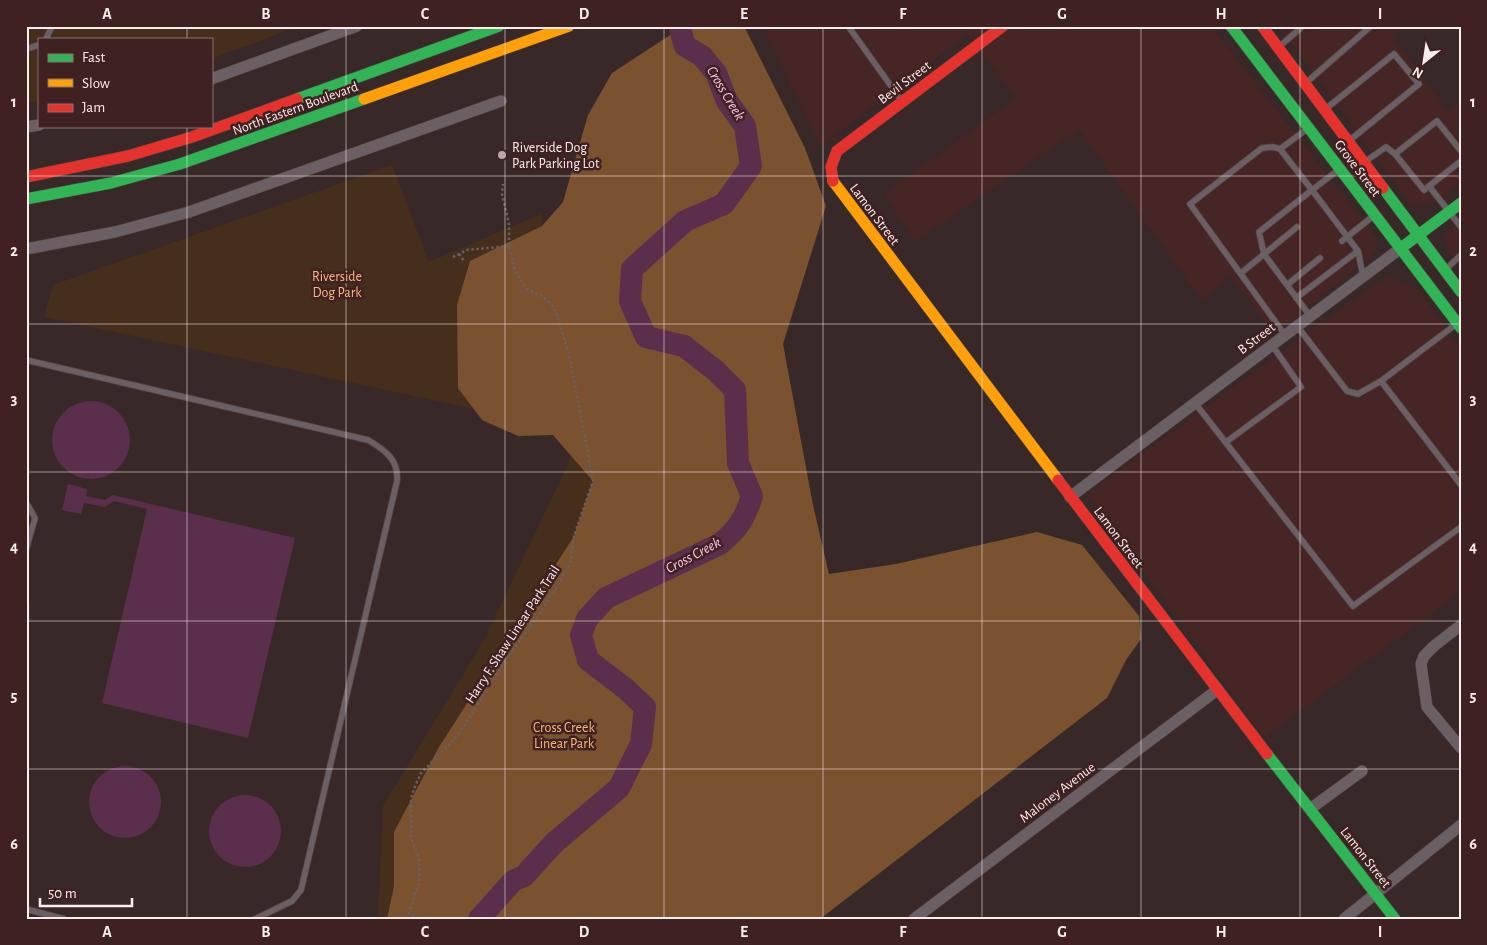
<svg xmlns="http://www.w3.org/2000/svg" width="1487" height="945" font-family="'Alegreya Sans',sans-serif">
<rect width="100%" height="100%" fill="#382828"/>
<path fill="#462525" d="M762,26H1211L1376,237V252L1275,334L1230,276L1202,301L1079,129L915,242L883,195L1016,98L968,34L820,147Z
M1279,26H1404L1393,37L1448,111L1461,102V182L1430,204L1411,205Z
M1461,221V270L1445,249L1444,233Z
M1386,276L1419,290L1461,351V592L1264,738L1087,494Z"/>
<path fill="#462e1c" d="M26,26H300L211,59V39H39V101L26,103Z
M392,165L429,262L541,214L556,325L780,409L503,919H378L383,806L484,640L569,462L573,430L44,317L53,285Z"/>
<path fill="#7a5230" d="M684,26H744L805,148L826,206L783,344L813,505L829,574L896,564L1037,532L1082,545L1139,616L1141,639L1126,660L1107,698L820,919H387L394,886V832L439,747L574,536L593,481L553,435L518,436L482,420L458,388L457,305L470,261L542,226L563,202L588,115L612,73Z"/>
<path fill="#5b2f4c" d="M52 440a39 39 0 1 1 78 0a39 39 0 1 1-78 0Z
M68,484L87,489L86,496L105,500L113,495L295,538L248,738L102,703L147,509L114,501L105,507L84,503L81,514L62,510Z
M89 802a36 36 0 1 1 72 0a36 36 0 1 1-72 0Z
M209 831a36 36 0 1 1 72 0a36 36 0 1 1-72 0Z"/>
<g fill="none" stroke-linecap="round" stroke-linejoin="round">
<path stroke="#5b2f4c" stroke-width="22" d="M479,919L513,881L524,876L554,843L619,788L641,744L645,707L626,689L588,660L581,635L587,619L606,598L720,544C739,528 744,520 752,496L738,463L735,390L716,371L684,346L646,337L630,301L632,269L685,221L724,204L751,166L745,126L727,101L716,73L702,56L685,46L679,26"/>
<g stroke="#524545" stroke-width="7">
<path id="lane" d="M848,26L901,100
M46,39L52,26
M1280,46L1303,26
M26,49L39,45
M1308,81L1371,26
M1328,107L1394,54L1419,84L1350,140
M1280,149L1312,190L1259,232L1264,254L1310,316
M1461,151L1437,121L1395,154L1424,190L1461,161
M1366,161L1386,147L1395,154
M1429,186L1461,227
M1342,241L1372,217
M1358,251L1363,276
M1446,269L1461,255
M1241,273L1297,227
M1287,285L1320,258
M1296,298L1358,251L1312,190L1337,171
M1455,325L1381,381L1461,485
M1297,326L1347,391L1358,394L1381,381
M1285,335L1190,204L1262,148L1273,147L1280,149L1307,129
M26,360L368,440C385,450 399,460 397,481L301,890L292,901L255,919
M1195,403L1353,606L1461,527
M1226,442L1301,387L1272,345
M26,502L35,518L26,550
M26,604V621
M26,909L64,919"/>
</g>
<g stroke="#524545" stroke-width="12">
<path id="street" d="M211,79L357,26
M26,127L39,125
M26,249L115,232L189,212L501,101
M1070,497L1401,248
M1461,625L1434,646L1424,656L1421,664L1427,707L1461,748
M1310,809L1362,771
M914,919L1217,690
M1344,919L1461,825"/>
</g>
<g stroke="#524545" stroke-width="12">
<path id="fast" d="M1231,26L1461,328
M297,99L499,26
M1383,188L1461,292
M26,199L111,183L180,164L364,99
M1401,248L1461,203
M1267,754L1395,919"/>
</g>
<g stroke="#524545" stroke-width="12">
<path id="slow" d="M364,99L569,26
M833,181L1058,480"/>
</g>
<g stroke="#524545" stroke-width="12">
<path id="jam" d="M1262,26L1383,188
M26,177L128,156L192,137L297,99
M833,181L831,167L837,151L1003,26
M1058,480L1267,754"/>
</g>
<path stroke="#695e60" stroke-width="2.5" stroke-dasharray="2.5 2.5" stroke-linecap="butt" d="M459,254L464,261
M453,257L467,250L509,246
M408,913L420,919
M407,919L419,882V858L411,838V798L416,784L421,773L458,735L509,655L537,618L570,565L574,536L593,481L570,358L557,315L552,305L543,297L527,289L515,271L509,246V224L502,194L503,184
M424,919V918"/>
<use href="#lane" stroke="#6a5f62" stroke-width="5.5"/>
<use href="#street" stroke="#6a5f62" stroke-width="11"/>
<use href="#fast" stroke="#30b455" stroke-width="11"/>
<use href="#slow" stroke="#ff9f0a" stroke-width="11"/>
<use href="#jam" stroke="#e5322d" stroke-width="11"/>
</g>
<path fill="none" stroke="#fdedec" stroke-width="1" stroke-opacity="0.55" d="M187,26V39M346,26V919M505,26V919M664,26V919M823,26V919M982,26V919M1141,26V919M1300,26V919M187,126V919M26,176H1461M26,324H1461M26,472H1461M26,621H1461M26,769H1461"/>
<circle fill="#b8a8a7" stroke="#3f2121" stroke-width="2" cx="502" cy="155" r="5"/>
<g text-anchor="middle" stroke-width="5" stroke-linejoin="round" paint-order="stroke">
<g font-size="14" fill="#fdedec" stroke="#3f2121">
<text transform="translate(904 82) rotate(-37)" y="5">Bevil Street</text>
<text transform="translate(295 108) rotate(-20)" y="5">North Eastern Boulevard</text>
<text transform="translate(1358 168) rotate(53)" y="5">Grove Street</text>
<text transform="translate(875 214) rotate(53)" y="5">Lamon Street</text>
<text transform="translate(1256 338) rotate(-37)" y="5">B Street</text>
<text transform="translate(1119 537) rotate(53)" y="5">Lamon Street</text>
<text transform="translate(512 634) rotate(-57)" y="5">Harry F. Shaw Linear Park Trail</text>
<text transform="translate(1057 792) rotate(-37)" y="5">Maloney Avenue</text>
<text transform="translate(1366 857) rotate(52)" y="5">Lamon Street</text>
</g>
<g font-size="14" fill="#fdedec" stroke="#3f2121" text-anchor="start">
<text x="512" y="152">Riverside Dog<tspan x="512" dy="16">Park Parking Lot</tspan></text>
</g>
<g font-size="14" fill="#fdb87e" stroke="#3f2121">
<text x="337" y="281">Riverside<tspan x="337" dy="16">Dog Park</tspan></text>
<text x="564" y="732">Cross Creek<tspan x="564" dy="16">Linear Park</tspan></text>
</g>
<g font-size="15" font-style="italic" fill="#ffc1e9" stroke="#3f2121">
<text transform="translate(726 93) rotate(59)" y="5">Cross Creek</text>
<text transform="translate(693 555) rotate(-28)" y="5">Cross Creek</text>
</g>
</g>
<rect width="1487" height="945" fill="none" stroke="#3f2121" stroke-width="55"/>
<rect x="38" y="38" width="175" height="90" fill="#3f2121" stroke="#8b7372"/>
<rect x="48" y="54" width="25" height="8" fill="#30b455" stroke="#8b7372"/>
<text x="82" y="62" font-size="15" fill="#fdedec">Fast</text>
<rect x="48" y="79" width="25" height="8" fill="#ff9f0a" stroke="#8b7372"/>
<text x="82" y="88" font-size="15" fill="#fdedec">Slow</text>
<rect x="48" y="104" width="25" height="8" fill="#e5322d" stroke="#8b7372"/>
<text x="82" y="112" font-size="15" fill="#fdedec">Jam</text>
<g transform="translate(1424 62) rotate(210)" stroke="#3f2121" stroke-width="4" paint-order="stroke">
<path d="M0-4L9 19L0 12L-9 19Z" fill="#fdedec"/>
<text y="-8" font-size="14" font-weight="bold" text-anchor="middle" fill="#fdedec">N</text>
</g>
<path d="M40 898v8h92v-8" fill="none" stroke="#fdedec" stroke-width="2.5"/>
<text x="48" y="898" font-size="15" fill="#fdedec" stroke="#3f2121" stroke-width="4" paint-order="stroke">50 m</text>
<rect x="28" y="28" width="1432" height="890" fill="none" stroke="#fdedec" stroke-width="2"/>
<g font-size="16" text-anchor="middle" font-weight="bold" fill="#fdedec">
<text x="107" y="19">A</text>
<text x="266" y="19">B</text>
<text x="425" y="19">C</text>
<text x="584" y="19">D</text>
<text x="744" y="19">E</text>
<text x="903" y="19">F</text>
<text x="1062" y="19">G</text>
<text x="1221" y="19">H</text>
<text x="1380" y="19">I</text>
<text x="14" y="107">1</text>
<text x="1473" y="107">1</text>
<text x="14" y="256">2</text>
<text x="1473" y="256">2</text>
<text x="14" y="404">3</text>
<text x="1473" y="404">3</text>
<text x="14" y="552">4</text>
<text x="1473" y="552">4</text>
<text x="14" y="701">5</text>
<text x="1473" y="701">5</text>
<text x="14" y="849">6</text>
<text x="1473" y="849">6</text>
<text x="107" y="937">A</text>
<text x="266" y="937">B</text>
<text x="425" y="937">C</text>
<text x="584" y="937">D</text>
<text x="744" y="937">E</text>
<text x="903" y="937">F</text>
<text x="1062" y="937">G</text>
<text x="1221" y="937">H</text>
<text x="1380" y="937">I</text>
</g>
</svg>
